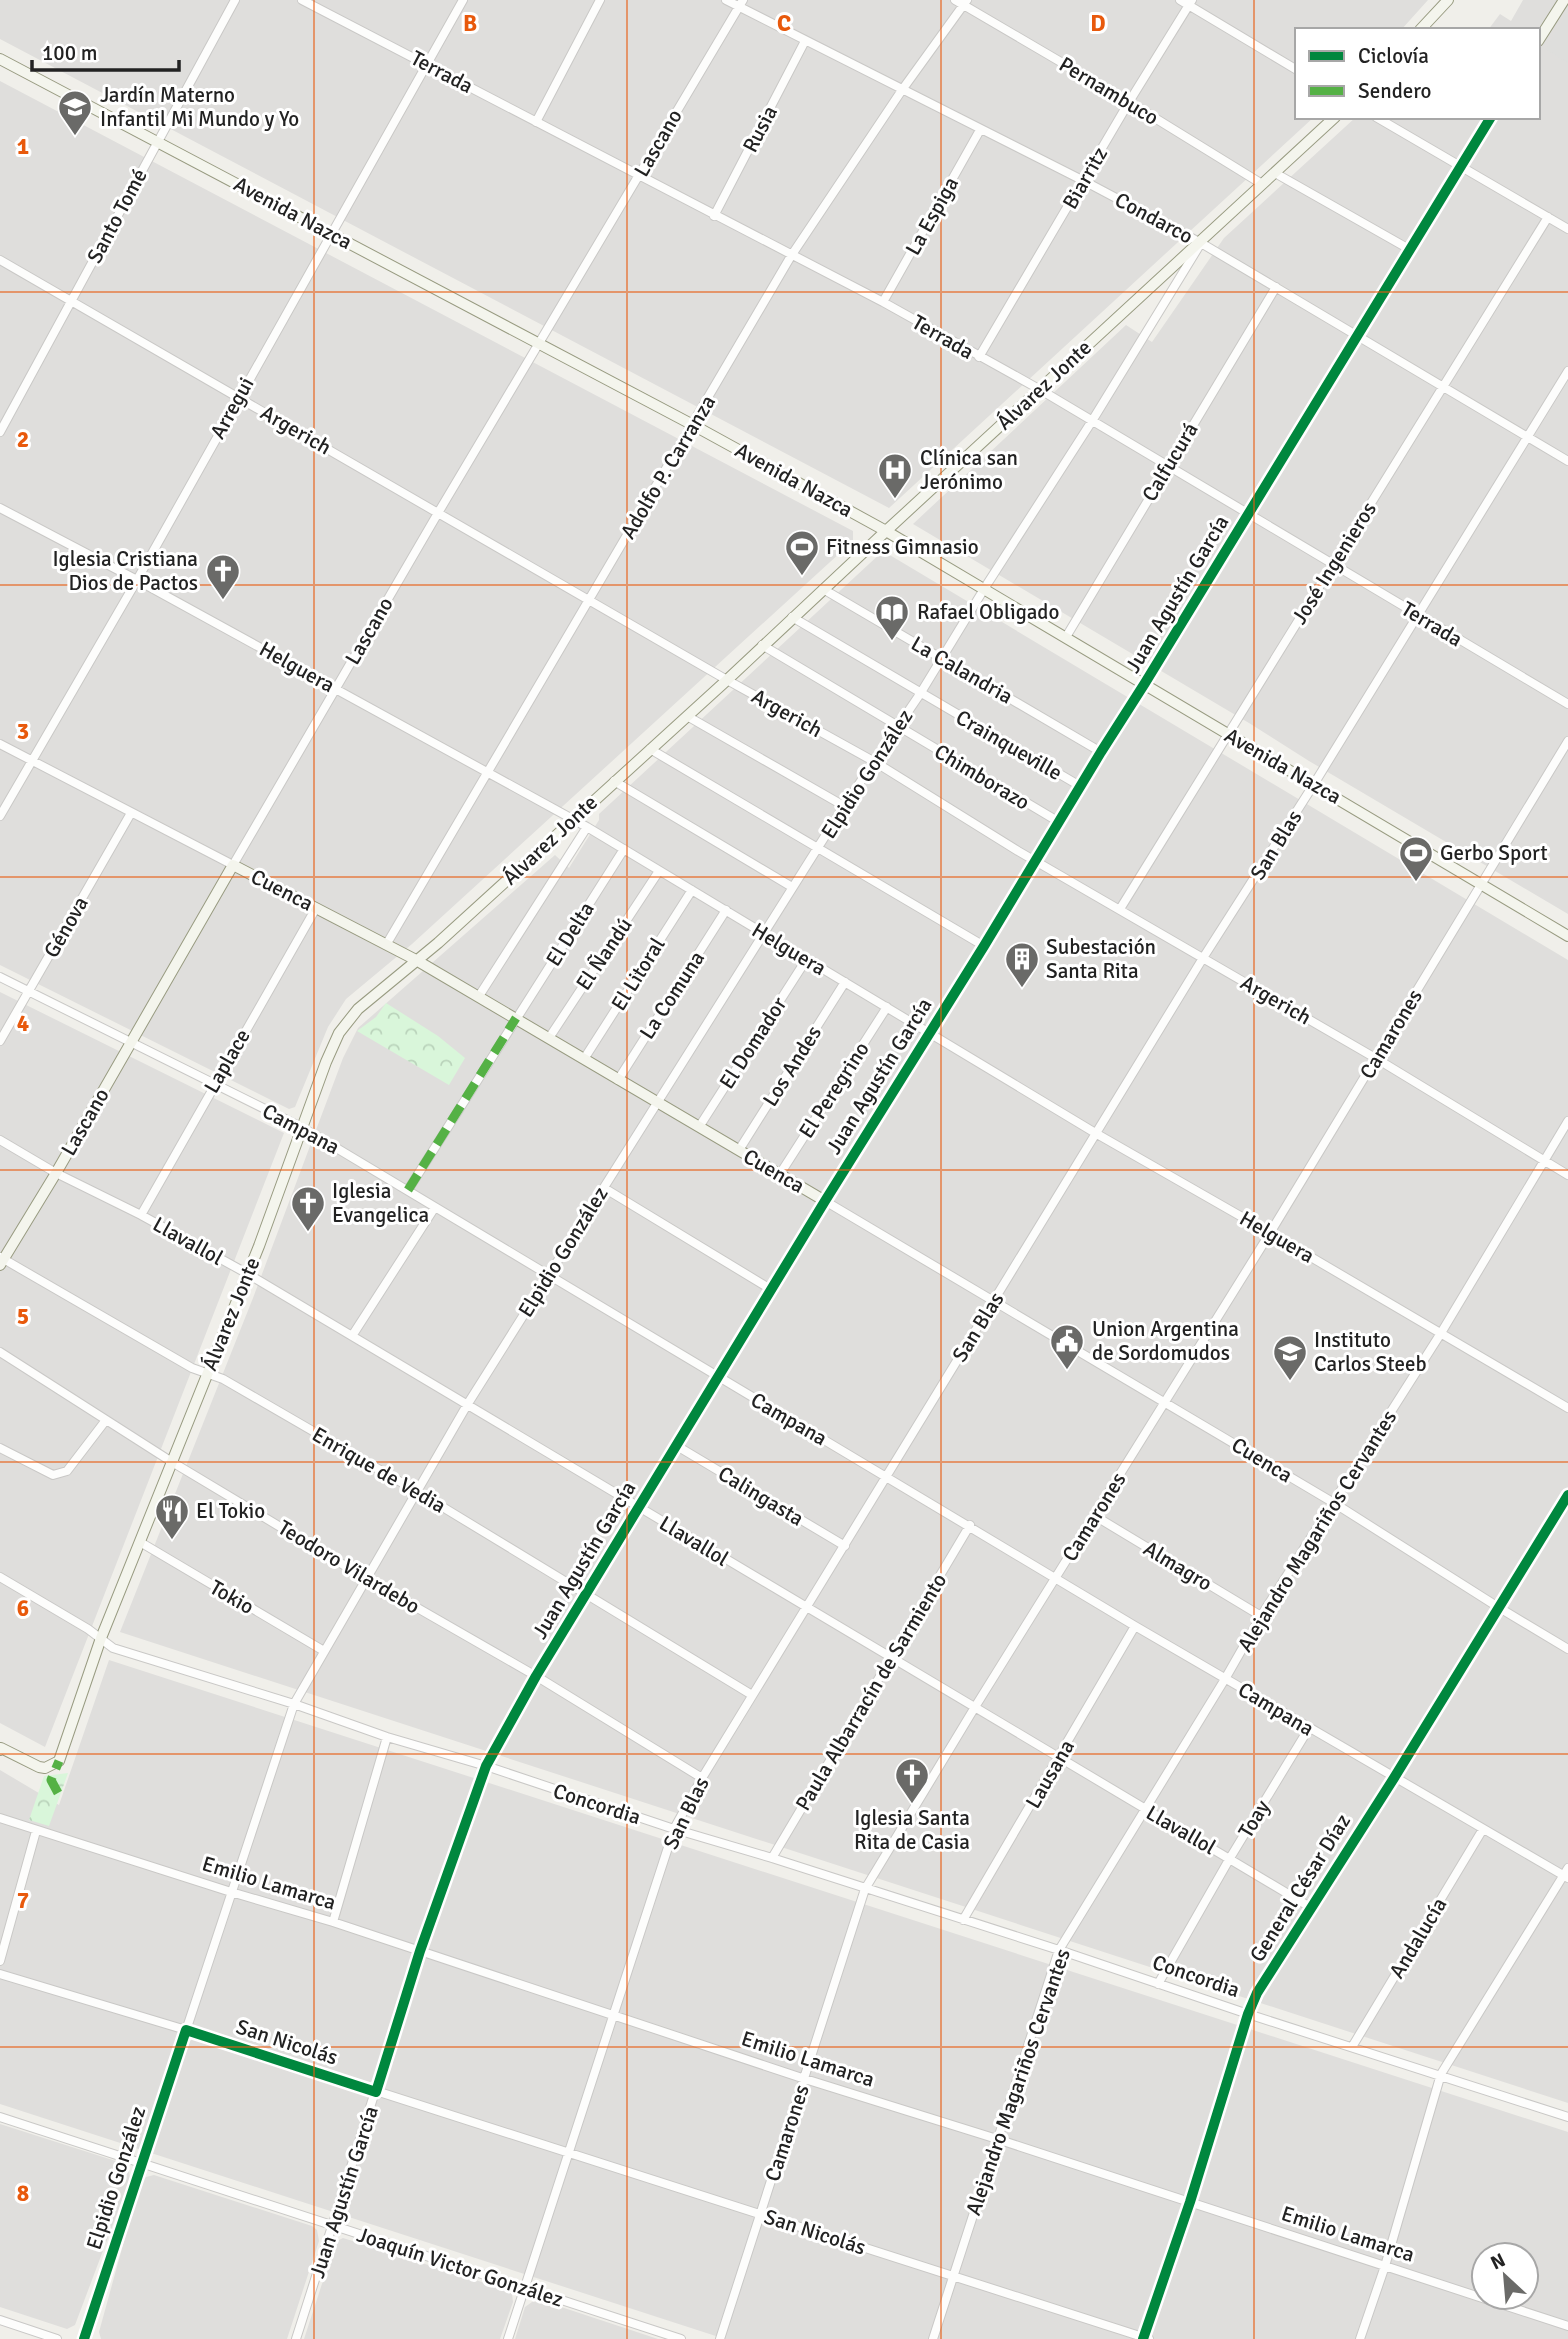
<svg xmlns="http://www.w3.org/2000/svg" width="1568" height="2339" font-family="Signika,sans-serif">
<defs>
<pattern id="park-crowns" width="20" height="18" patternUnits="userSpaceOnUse" patternTransform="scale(1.75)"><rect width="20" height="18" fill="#d9f6da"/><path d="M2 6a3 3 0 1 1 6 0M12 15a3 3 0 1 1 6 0" fill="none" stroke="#bad3bb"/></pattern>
</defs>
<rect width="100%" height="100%" fill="#f0efea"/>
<path fill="#dfdedc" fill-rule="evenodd" d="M0,0H1428L1401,30H1297V117H1314L889,508L0,39Z
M1523,0H1568V914L1309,761L1249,723L913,524L1126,325L1152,342L1224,238L1356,117H1538V30H1488L1500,14L1511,21Z
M0,81L853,531V541L412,944L346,999L328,1027L295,1107L289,1109L0,965Z
M883,551L1568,960V2103L120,1632L253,1298L343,1058L358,1028L555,855L569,868L599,820V814Z
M0,992L284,1133L45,1747L0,1723Z
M109,1660L1568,2132V2339H725L0,2104V1770L59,1805ZM1484,2255H1526V2297H1484Z
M0,2124L122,2163L129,2171L130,2179L75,2325L67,2329L0,2307Z
M154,2175L312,2226L317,2230L319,2241L287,2339H101L99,2332L140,2183L146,2177Z
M343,2238L507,2290L512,2294L513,2302L500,2339H304L334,2247L337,2241Z
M539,2301H543L658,2339H515L525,2307L532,2302Z"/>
<path fill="#dededc" d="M1568,13V63L1546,49Z"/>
<path fill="url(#park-crowns)" d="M386,1003L438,1036L465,1058L449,1085L357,1031L376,1017Z
M68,1773L49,1826L29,1820L44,1776Z"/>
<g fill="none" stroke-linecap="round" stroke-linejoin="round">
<g stroke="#c9c8c6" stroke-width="10">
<path id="street" d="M302,0L883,302L1039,389L1568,704
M726,0L1084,181L1201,243L1568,461
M955,0L1129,102L1262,184
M1180,0L1297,70
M1376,117L1568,229
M536,122L600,0
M1275,173L1409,249
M714,216L805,41
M0,260L727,680L875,762L1018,851L1377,1059L1568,1175
M883,302L980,130
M979,357L1129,102L1192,0
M0,432L235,0
M0,508L137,580L587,827L1097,1134L1270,1233L1568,1408
M823,589L1101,752
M792,617L1080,786
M1066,637L1276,287
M762,645L1059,822
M687,716L844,806
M0,744L233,865L438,513L743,0
M650,749L984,946
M614,781L792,887
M0,816L137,580L463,0
M1120,909L1548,217
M386,945L791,256L902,90L967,0
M0,977L303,1128L1135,1626L1568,1878
M479,996L587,827
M549,1038L659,871
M0,1041L131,813
M584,1059L692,890
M618,1080L726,910
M699,1127L806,960
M0,1140L56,1173L141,1215L248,1274L1310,1907
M739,1150L845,982
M780,1174L887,1007
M604,1188L772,1290
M408,1190L624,849
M141,1215L316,908
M0,1257L192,1368L223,1379L418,1492L752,1695
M352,1336L435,1207
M0,1352L172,1462L367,1579L536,1676L702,1778
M677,1446L845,1546
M0,1448L53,1475L67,1471L106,1420
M1095,1516L1261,1616
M140,1542L324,1651
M0,1577L88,1629L113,1648L294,1704L387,1737L486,1766L674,1829L772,1858L1059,1950L1248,2014L1568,2117
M0,1818L231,1892L333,1922L805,2079L997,2139L1568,2326
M772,1858L970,1525
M963,1920L1135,1626
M333,1922L387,1737
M0,1961L36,1831
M0,1974L186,2030L1149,2339
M1158,1984L1230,1858L1309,1728
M1352,2047L1483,1829
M0,2117L681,2339
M0,2320L57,2339
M84,2339L294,1704L467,1405L844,806L920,694L984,589L1092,421L1201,243
M296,2339L420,1951L486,1766L536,1676L825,1201L1334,1503L1498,1607L1568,1649
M508,2339L674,1829L702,1778L1203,958L1314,784L1568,371
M720,2339L865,1889L975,1707L1270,1233L1568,741
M933,2339L1059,1950L1225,1679L1261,1616L1441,1333L1568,1121
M1143,2339L1190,2202L1248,2014L1257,1993L1394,1778L1568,1495
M1360,2339L1385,2266L1441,2074L1568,1868"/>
</g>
<g stroke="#989b81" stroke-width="12">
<path id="secondary" d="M1420,30L1448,0
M1538,41L1564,0
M0,59L693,425L886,531L1568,936
M0,1265L56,1173L233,865L416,960L825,1201L984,946L1101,752L1145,683L1491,117
M0,1750L1,1748L39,1767L45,1768L59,1761L101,1638L259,1246L326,1062L339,1033L358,1009L438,943L727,680L886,531L1335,117"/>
</g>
<use href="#street" stroke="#fdfdfc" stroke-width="8"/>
<use href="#secondary" stroke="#f4f5ed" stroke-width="10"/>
<path stroke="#55b145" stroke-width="9" stroke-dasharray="18 9" stroke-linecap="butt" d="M408,1190L516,1018
M58,1793L51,1780L59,1761"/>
<g stroke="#fff" stroke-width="15">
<path id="cycleway" d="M84,2339L186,2030L376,2092L420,1951L486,1766L536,1676L825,1201L984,946L1101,752L1145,683L1491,117
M1143,2339L1190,2202L1248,2014L1257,1993L1394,1778L1568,1495"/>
</g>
<use href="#cycleway" stroke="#00873e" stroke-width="10"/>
</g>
<path fill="none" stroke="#e8590c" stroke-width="2" stroke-opacity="0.55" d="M314,0V2339M627,0V2339M941,0V2339M1254,0V2339M0,292H1568M0,585H1568M0,877H1568M0,1170H1568M0,1462H1568M0,1754H1568M0,2047H1568"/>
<defs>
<g id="school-pin" transform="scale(1.75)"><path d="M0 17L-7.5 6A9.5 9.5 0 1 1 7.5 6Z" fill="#6a6a68" stroke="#fff"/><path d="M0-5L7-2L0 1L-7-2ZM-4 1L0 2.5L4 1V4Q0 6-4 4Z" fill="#fff"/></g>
<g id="hospital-pin" transform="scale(1.75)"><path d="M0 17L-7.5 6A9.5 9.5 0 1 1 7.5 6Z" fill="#6a6a68" stroke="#fff"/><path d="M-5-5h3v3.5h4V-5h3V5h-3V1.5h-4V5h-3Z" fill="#fff"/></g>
<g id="stadium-pin" transform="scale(1.75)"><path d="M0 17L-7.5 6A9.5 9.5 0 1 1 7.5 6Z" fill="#6a6a68" stroke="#fff"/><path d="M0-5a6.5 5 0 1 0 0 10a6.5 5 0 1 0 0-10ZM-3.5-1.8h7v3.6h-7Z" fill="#fff"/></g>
<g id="church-pin" transform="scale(1.75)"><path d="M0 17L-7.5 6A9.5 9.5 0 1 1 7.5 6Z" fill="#6a6a68" stroke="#fff"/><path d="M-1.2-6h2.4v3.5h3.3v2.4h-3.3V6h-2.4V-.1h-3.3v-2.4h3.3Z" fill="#fff"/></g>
<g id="library-pin" transform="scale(1.75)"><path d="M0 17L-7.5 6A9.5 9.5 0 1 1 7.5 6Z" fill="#6a6a68" stroke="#fff"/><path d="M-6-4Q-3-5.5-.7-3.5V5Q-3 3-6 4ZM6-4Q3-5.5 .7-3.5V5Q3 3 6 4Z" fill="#fff"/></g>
<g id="building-pin" transform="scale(1.75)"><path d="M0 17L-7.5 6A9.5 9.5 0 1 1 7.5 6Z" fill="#6a6a68" stroke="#fff"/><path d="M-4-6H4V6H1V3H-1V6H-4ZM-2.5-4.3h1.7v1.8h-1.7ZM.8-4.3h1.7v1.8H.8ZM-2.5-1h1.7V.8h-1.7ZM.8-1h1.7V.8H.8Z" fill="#fff"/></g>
<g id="civic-pin" transform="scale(1.75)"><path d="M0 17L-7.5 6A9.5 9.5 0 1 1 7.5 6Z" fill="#6a6a68" stroke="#fff"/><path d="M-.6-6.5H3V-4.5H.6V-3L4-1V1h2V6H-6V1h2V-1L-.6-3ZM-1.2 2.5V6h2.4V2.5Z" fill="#fff"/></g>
<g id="restaurant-pin" transform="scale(1.75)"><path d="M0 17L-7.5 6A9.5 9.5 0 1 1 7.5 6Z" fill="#6a6a68" stroke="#fff"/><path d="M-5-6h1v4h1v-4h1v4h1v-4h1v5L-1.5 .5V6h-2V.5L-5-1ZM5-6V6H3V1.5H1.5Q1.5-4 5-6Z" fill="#fff"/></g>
</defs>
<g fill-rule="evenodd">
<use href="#school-pin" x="75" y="107"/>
<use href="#hospital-pin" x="895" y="470"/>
<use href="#stadium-pin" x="802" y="547"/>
<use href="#church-pin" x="223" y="571"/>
<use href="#library-pin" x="892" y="612"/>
<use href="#stadium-pin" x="1416" y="853"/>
<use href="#building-pin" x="1022" y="959"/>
<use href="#church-pin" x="308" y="1203"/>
<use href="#civic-pin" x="1067" y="1341"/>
<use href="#school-pin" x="1290" y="1352"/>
<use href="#restaurant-pin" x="172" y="1511"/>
<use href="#church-pin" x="912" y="1775"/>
</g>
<g text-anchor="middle" stroke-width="6" stroke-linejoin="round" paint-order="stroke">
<g font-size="21" fill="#222" stroke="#fff">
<text transform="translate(442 72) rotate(28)" y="7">Terrada</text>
<text transform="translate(1109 91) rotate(31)" y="7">Pernambuco</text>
<text transform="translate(760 129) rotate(-62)" y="7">Rusia</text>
<text transform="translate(658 143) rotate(-60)" y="7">Lascano</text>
<text transform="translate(1085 178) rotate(-60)" y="7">Biarritz</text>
<text transform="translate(293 213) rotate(28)" y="7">Avenida Nazca</text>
<text transform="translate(117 216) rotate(-62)" y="7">Santo Tomé</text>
<text transform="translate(932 216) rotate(-61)" y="7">La Espiga</text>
<text transform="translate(1154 218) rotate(28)" y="7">Condarco</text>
<text transform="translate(943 337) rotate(30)" y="7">Terrada</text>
<text transform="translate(1044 385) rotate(-43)" y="7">Álvarez Jonte</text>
<text transform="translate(232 408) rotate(-61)" y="7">Arregui</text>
<text transform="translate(296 430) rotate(30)" y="7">Argerich</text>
<text transform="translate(1170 462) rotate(-59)" y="7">Calfucurá</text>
<text transform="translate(668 467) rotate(-59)" y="7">Adolfo P. Carranza</text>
<text transform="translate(794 480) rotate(29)" y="7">Avenida Nazca</text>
<text transform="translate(1334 563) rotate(-58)" y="7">José Ingenieros</text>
<text transform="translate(1177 594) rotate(-59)" y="7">Juan Agustín García</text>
<text transform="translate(1432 624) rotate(31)" y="7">Terrada</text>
<text transform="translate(369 631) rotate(-60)" y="7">Lascano</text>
<text transform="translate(297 667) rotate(29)" y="7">Helguera</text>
<text transform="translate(962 670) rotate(30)" y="7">La Calandria</text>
<text transform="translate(787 713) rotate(29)" y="7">Argerich</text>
<text transform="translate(1009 745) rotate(30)" y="7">Crainqueville</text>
<text transform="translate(1283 766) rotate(30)" y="7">Avenida Nazca</text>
<text transform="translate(867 774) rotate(-57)" y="7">Elpidio González</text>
<text transform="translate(982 777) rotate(31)" y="7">Chimborazo</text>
<text transform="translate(550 840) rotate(-43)" y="7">Álvarez Jonte</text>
<text transform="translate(1276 845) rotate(-58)" y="7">San Blas</text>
<text transform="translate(282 890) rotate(27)" y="7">Cuenca</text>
<text transform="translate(66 927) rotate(-60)" y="7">Génova</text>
<text transform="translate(570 934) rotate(-58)" y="7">El Delta</text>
<text transform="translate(789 949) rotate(31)" y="7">Helguera</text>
<text transform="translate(604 954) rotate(-56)" y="7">El Ñandú</text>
<text transform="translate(638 974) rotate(-58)" y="7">El Litoral</text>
<text transform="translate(672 995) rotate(-57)" y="7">La Comuna</text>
<text transform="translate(1276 1000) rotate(30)" y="7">Argerich</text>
<text transform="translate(1391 1034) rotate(-59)" y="7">Camarones</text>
<text transform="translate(753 1043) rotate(-57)" y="7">El Domador</text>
<text transform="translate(227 1061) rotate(-60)" y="7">Laplace</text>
<text transform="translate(792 1066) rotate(-58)" y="7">Los Andes</text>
<text transform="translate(879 1076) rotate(-58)" y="7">Juan Agustín García</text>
<text transform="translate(834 1090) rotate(-57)" y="7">El Peregrino</text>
<text transform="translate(85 1122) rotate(-60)" y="7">Lascano</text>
<text transform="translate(301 1129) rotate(28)" y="7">Campana</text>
<text transform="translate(774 1171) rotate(30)" y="7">Cuenca</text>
<text transform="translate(1277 1237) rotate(30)" y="7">Helguera</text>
<text transform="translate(188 1241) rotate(29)" y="7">Llavallol</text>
<text transform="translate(563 1252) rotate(-58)" y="7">Elpidio González</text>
<text transform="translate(231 1314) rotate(-68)" y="7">Álvarez Jonte</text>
<text transform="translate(978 1327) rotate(-58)" y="7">San Blas</text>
<text transform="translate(789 1419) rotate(30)" y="7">Campana</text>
<text transform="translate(1262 1460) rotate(31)" y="7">Cuenca</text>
<text transform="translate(379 1470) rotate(30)" y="7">Enrique de Vedia</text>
<text transform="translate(761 1496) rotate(31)" y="7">Calingasta</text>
<text transform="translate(1094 1517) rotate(-58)" y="7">Camarones</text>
<text transform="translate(1317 1531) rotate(-58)" y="7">Alejandro Magariños Cervantes</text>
<text transform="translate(694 1541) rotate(31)" y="7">Llavallol</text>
<text transform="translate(584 1560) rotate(-59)" y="7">Juan Agustín García</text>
<text transform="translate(1178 1566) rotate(31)" y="7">Almagro</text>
<text transform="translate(349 1567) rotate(31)" y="7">Teodoro Vilardebo</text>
<text transform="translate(232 1597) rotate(30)" y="7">Tokio</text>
<text transform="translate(871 1692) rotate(-59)" y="7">Paula Albarracín de Sarmiento</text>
<text transform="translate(1276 1709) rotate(31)" y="7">Campana</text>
<text transform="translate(1050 1774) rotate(-60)" y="7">Lausana</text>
<text transform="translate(597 1804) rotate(18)" y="7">Concordia</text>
<text transform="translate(686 1813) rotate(-64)" y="7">San Blas</text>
<text transform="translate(1254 1819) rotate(-59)" y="7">Toay</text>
<text transform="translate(1181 1830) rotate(30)" y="7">Llavallol</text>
<text transform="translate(269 1883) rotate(17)" y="7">Emilio Lamarca</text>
<text transform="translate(1300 1888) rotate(-58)" y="7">General César Díaz</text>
<text transform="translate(1418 1938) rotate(-59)" y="7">Andalucía</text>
<text transform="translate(1196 1976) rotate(19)" y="7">Concordia</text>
<text transform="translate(287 2042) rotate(18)" y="7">San Nicolás</text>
<text transform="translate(808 2059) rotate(18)" y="7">Emilio Lamarca</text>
<text transform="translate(1018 2082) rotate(-71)" y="7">Alejandro Magariños Cervantes</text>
<text transform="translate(787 2133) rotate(-72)" y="7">Camarones</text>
<text transform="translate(116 2178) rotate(-72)" y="7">Elpidio González</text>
<text transform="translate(344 2192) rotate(-72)" y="7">Juan Agustín García</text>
<text transform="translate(815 2232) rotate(18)" y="7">San Nicolás</text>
<text transform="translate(1348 2234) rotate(18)" y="7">Emilio Lamarca</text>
<text transform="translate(460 2267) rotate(18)" y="7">Joaquín Victor González</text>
</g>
<g font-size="21" fill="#222" stroke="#fff" text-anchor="start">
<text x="100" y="102">Jardín Materno<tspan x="100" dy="24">Infantil Mi Mundo y Yo</tspan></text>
<text x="920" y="465">Clínica san<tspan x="920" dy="24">Jerónimo</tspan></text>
<text x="826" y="554">Fitness Gimnasio</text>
<text x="198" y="566" text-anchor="end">Iglesia Cristiana<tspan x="198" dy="24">Dios de Pactos</tspan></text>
<text x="917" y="619">Rafael Obligado</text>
<text x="1440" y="860">Gerbo Sport</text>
<text x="1046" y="954">Subestación<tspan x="1046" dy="24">Santa Rita</tspan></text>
<text x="332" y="1198">Iglesia<tspan x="332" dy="24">Evangelica</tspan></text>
<text x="1092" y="1336">Union Argentina<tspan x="1092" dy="24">de Sordomudos</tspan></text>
<text x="1314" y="1347">Instituto<tspan x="1314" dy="24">Carlos Steeb</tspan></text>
<text x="196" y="1518">El Tokio</text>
<text x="912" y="1825" text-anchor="middle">Iglesia Santa<tspan x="912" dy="24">Rita de Casia</tspan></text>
</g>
</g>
<g font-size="23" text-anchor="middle" font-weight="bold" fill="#e8590c" stroke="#fff" stroke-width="6" stroke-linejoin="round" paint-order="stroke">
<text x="470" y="31">B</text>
<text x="784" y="31">C</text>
<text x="1098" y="31">D</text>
<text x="23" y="154">1</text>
<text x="23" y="447">2</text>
<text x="23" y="739">3</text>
<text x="23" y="1031">4</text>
<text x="23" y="1324">5</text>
<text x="23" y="1616">6</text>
<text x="23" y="1908">7</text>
<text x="23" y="2201">8</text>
</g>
<rect x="1295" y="28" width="245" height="91" fill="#ffffff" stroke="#a7a7a7" stroke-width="2"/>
<rect x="1309" y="51" width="35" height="10" fill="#00873e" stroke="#a7a7a7" stroke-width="2"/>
<text x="1358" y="63" font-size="21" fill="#222222">Ciclovía</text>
<rect x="1309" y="86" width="35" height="10" fill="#55b145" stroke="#a7a7a7" stroke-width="2"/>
<text x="1358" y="98" font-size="21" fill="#222222">Sendero</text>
<g transform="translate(1505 2276) rotate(334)"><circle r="33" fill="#ffffff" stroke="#a7a7a7" stroke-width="2"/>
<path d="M0-5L12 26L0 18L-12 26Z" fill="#6a6a68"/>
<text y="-10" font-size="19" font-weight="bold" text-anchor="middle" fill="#222222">N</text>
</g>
<path d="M32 60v10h147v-10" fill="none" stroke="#222222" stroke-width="3.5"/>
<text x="42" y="60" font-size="21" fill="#222222" stroke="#ffffff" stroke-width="5" paint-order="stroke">100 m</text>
</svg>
